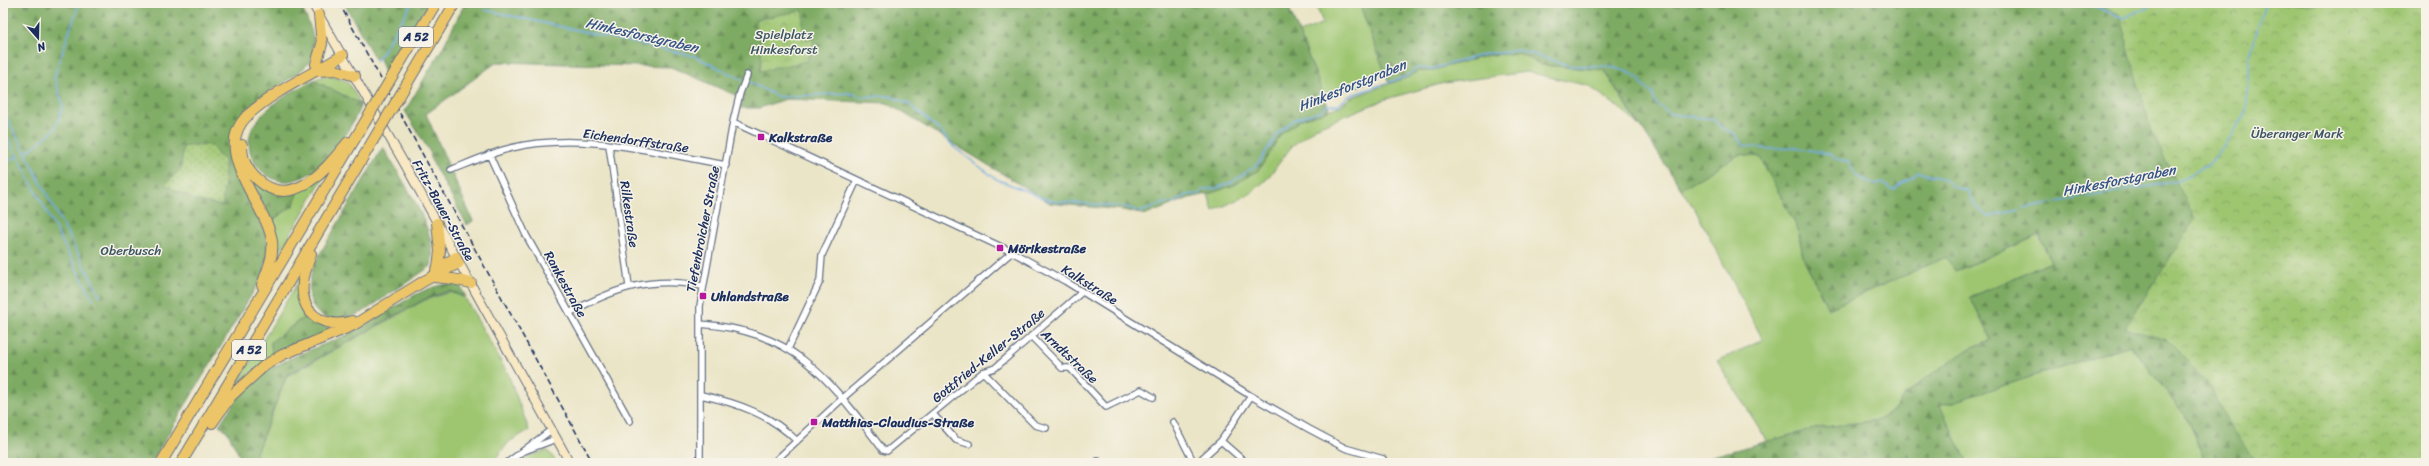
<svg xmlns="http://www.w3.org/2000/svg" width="2429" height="466" font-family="Sriracha,sans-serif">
<defs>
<pattern id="forest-firs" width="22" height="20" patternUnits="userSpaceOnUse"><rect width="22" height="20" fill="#7eab63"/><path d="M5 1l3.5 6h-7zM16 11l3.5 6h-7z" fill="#668c55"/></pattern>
<pattern id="park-crowns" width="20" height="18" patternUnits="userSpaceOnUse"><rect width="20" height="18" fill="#9ec671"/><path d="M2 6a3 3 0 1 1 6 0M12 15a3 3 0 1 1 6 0" fill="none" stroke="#80a160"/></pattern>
<pattern id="garden-dots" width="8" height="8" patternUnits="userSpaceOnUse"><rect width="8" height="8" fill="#9ec671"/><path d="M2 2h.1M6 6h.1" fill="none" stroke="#80a160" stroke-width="1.8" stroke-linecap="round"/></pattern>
</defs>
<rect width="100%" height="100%" fill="#f7f3e8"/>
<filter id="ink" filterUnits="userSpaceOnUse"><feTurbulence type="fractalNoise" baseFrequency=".025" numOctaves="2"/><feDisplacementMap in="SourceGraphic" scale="8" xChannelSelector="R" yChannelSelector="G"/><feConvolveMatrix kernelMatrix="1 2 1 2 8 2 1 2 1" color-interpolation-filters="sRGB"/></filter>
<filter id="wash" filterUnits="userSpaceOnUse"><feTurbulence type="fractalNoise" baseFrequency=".012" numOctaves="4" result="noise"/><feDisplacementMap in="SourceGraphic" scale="16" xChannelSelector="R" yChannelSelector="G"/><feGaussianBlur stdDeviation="0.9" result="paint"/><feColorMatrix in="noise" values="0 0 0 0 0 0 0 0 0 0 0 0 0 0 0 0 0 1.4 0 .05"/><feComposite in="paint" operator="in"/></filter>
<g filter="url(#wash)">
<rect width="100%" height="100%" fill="#ebe5c7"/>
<path fill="#9ec671" stroke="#5c7a68" d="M1315,3H1359L1386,74L1359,86L1324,96L1299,33L1323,23Z
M1519,53L1542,65L1604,70L1639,126L1622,110L1589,86L1527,72L1444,83L1386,99L1315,128L1292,146L1267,179L1250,194L1213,211L1208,194L1234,185L1259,170L1281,134L1301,119L1340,106L1350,98L1408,77L1418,71H1429L1489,55Z
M327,75L347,81L361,104L313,80Z
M1740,154L1761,157L1798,229L1803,257L1828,309L1946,257L1956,271L2039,235L2051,262L1970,297L1991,340L1972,347L1906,394L1892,412L1879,420L1817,428L1768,442L1717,361L1763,340L1696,211L1681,189Z
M327,171L273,264L270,222L294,205L297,192Z
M302,275L308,314L271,342L272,357L237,384Z
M450,292L465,298L508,374L529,430L509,442L492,463H252L287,376L425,300Z
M2130,345L2185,415L2206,463H1968L1939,406Z
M547,450L558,463H517L524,458Z"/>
<path fill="url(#forest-firs)" stroke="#4c6d60" d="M3,3H299C333,65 305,66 260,98C255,102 246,109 244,116C240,129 234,143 232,157C230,181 264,215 267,241C269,253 265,265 262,277L151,463H3Z
M344,3H429L385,72L379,56L375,59Z
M465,3H1287L1329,108L1322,113L1301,119L1281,134L1259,170L1234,185L1208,194L1189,198L1146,215L1123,210L1050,203L887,103L786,99L759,108H740L744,95H735L671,67L497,62L426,114L473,221L467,225L430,158L431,154L405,111L443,47Z
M1359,3H2426V463H2206L2185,415L2130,345L1940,406L1968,463H1720L1709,457L1817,428L1879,420L1892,412L1906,394L1930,375L1972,347L1991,340L1970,297L2051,262L2040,235L1955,271L1946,257L1828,309L1803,257L1798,229L1760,157L1740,154L1681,189L1604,70L1542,65L1519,53L1489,55L1429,71H1418L1409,77L1389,83Z
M313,80L361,104C351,131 321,179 288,181C260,183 238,148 255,124C268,104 293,91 313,80Z
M383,147C400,179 440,230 431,266L363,312C317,333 299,304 315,262Z
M256,182L297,192L294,205L270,222L251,189Z
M447,284L460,286L466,297L449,291L425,299L287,375L252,463H243L227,431L219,425C231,407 243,389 260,376C289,354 327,346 359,329C388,314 414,289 447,284Z
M308,314L328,328V335L272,357L271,342Z"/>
<path fill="url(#park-crowns)" stroke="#5c7a68" d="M2091,3H2423L2426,6V463H2258L2233,432L2210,387L2184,357L2167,340L2125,328L2195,219L2151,131L2119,14Z
M803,10V27L806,37L814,40L807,61L760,71C763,52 761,38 755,20Z"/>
<path fill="url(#garden-dots)" stroke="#5c7a68" d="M192,145H212L218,155L224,159L225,181L222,206L195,200L165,185L181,169L183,147Z"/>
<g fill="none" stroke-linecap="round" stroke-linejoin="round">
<path stroke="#72ace2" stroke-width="1.5" d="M2085,3L2124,18L2156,3
M2422,3L2426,7
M485,10L694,56L743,80
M376,62L412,3
M747,81L779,97L849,93L862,97L890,96L909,104L937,128L955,148L996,179L1051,201L1126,207L1141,212L1165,203H1173L1186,195L1199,194L1205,189L1217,188L1232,182L1257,165L1279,132L1295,119L1320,111L1327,105H1338L1349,96L1407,76L1417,68L1431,69L1489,53H1502L1516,49L1570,66H1603L1625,70L1639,79L1644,87L1652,93L1656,104L1671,114L1712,119L1724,130L1733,132L1743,145L1768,149L1799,148L1830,154L1836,159L1848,162L1856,176L1876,185L1883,183L1890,189H1895C1902,180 1911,181 1918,172L1944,179L1954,187L1968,191L1975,205L1988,217L2018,210
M3,110L100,296
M3,129L93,300
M27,152L54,130L57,124L63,105L54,77L79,3
M3,163L16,157
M2023,208L2178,181L2208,165L2224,147L2246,113L2249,58L2265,3"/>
</g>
</g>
<g filter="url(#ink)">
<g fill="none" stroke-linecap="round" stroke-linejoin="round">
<g stroke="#646f83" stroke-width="8">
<path id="minor" d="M733,122L1012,252L1065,281L1251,396L1309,429L1345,448L1383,459
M609,145L629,286
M489,154L526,235L630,421
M451,170C471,162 491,153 511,148C581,131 657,153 726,165
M569,313C615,288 650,276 702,286
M700,324C796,331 828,378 883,450L887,451L983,372L995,368L1082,292
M1031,336L1062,368H1070L1106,407L1141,390L1153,397
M788,349L820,281L822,255L857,180
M983,372L1035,425L1046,428
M701,395C737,403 770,414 797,441
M933,414L956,440L969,444
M1173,422L1194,463
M1221,441L1245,462
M524,451L556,439
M1098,461V463
M507,463L551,430
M700,463V306L733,122L740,93L747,75
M773,463L843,398L1012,252
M1197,463L1221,441L1251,396"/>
</g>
<g stroke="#646f83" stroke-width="10">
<path id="secondary" d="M312,3L404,163L570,463"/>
</g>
<g stroke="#646f83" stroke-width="12">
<path id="motorway" d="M316,64L322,44L319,15
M396,70L436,3
M318,71L336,70L355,76
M405,87L455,3
M242,145C242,160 247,170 258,180C293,212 328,166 348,142
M437,223L440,251L438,267
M311,254C307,266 301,281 303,294C306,319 330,328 352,321
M436,270L456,257
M434,277L453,279L471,283
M262,285C267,271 274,257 272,241C267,204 209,152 248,115C276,89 312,75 343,55
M212,423L231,396L264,366L282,355L352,326L424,281L459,263
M161,463L365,122
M181,463L372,142"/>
</g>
<use href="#minor" stroke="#fff" stroke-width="5.5"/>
<use href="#secondary" stroke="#f8e8c3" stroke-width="8"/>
<use href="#motorway" stroke="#edc569" stroke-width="10"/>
<path stroke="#1b2f5e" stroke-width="1.5" stroke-dasharray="6 3" stroke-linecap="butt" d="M339,3L593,463"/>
<g stroke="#646f83" stroke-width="12" stroke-linecap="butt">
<path id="motorway-bridge" d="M365,122L396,70
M372,142L405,87"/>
</g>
<use href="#motorway-bridge" stroke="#edc569" stroke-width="10"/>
</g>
</g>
<g fill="#b5179e" stroke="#f7f3e8" stroke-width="1.5">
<rect x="757" y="133" width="8" height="8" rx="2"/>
<rect x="996" y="244" width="8" height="8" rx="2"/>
<rect x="699" y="292" width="8" height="8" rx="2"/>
<rect x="810" y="418" width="8" height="8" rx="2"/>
</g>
<g text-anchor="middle" stroke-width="3" stroke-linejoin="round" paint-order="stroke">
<g fill="#f7f3e8" stroke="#5d6a87" stroke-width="1">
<rect x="399" y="27" width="34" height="20" rx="3"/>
<rect x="232" y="340" width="34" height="20" rx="3"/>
</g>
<g font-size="12" font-weight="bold" fill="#1b2f5e">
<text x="416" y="41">A 52</text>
<text x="249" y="354">A 52</text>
</g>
<g font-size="13" fill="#3c5563" stroke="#f7f3e8">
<text x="784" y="39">Spielplatz<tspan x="784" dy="15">Hinkesforst</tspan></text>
<text x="2297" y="138">Überanger Mark</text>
<text x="131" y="255">Oberbusch</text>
</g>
<g font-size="13" font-weight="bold" fill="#1b2f5e" stroke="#f7f3e8" text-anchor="start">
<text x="769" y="142">Kalkstraße</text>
<text x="1008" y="253">Mörikestraße</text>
<text x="711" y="301">Uhlandstraße</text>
<text x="822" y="427">Matthias-Claudius-Straße</text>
</g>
<g font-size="13" fill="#1b2f5e" stroke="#f7f3e8">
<text transform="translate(636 140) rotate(8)" y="5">Eichendorffstraße</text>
<text transform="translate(444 210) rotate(61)" y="5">Fritz-Bauer-Straße</text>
<text transform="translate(630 214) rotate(82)" y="5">Rilkestraße</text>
<text transform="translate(702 229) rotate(-79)" y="5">Tiefenbroicher Straße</text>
<text transform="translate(566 284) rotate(61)" y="5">Rankestraße</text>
<text transform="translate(1090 284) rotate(32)" y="5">Kalkstraße</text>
<text transform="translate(988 355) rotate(-39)" y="5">Gottfried-Keller-Straße</text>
<text transform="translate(1070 356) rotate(43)" y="5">Arndtstraße</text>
</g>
<g font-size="14" font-style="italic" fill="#355486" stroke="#f7f3e8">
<text transform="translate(642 35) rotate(13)" y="5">Hinkesforstgraben</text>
<text transform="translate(1352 85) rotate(-22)" y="5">Hinkesforstgraben</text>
<text transform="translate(2119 180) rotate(-11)" y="5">Hinkesforstgraben</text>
</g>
</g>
<rect width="2429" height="466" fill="none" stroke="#f7f3e8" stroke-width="16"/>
<g transform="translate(38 38) rotate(160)" stroke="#f7f3e8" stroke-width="3" paint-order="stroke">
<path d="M0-3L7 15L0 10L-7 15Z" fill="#1b2f5e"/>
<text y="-6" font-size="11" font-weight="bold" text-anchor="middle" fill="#1b2f5e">N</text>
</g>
</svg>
